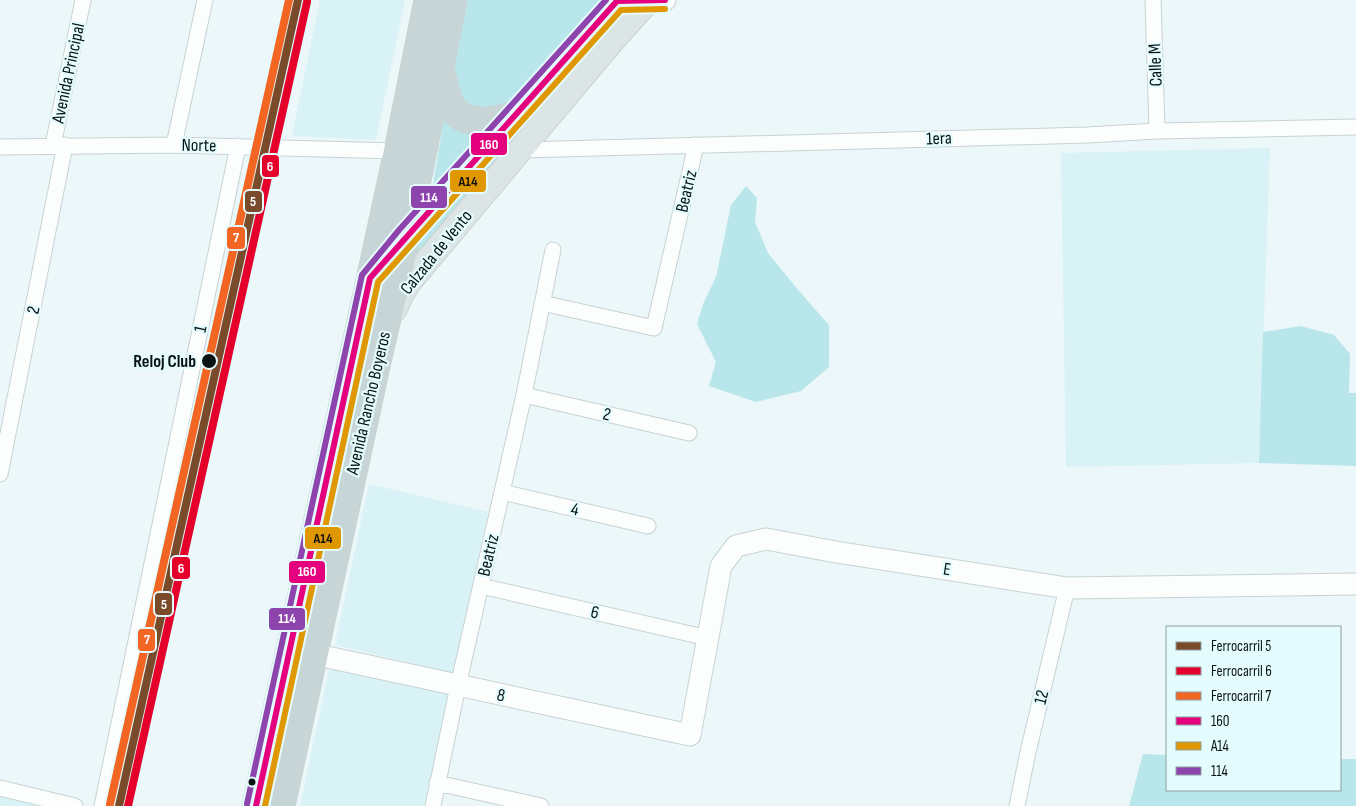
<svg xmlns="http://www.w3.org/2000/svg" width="1356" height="806" font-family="'Sofia Sans Condensed',sans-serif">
<rect width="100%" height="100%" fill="#ebf7f8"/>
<path fill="#d9f2f5" d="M320,0H405L376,140L292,136Z
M1270,148L1259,463L1066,467L1061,153Z
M369,484L488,512L454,673L335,645Z
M330,665L450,692L427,806H300Z
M0,788L75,806H0Z"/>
<path fill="#b8e6ea" d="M455,0H618L516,114L452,108Z
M608,27L420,257L415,256L411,247Z
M445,112L490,133L431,196Z
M746,186L757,198L755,222L768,253L799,291L829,325V367L801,391L756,402L709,386L716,362L697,324L703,304L716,277L731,205Z
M1301,326L1334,335L1350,354L1349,393H1356V466L1259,463L1263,332Z
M1143,754L1167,755V790H1340V759H1356V806H1129Z"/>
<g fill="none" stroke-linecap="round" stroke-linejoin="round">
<g stroke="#c7d2d3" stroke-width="17">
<path id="street" d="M1153,0L1157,131
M53,145L83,0
M174,145L205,0
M0,147L174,145L398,151
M522,150L1087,135L1157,131L1356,127
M542,303L654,328L696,145
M524,395L689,433
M0,474L65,145
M502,492L648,526
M481,586L708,638
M437,783L541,806
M0,788L75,806
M102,806L238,146
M433,806L458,686L524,395L553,250
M1017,806L1028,752L1067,588"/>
</g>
<g stroke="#c7d2d3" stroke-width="23">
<path id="secondary" d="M617,1L665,0
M313,654L690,735L721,566L736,546L766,539L836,552L1067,588L1356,584"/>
</g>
<g stroke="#cbd1d2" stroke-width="26">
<path id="primary" d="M406,236L618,0
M395,309L401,295L410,281L613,40L649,0"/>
</g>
<g stroke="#cbd1d2" stroke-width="29">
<path id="highway" d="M441,72C444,83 446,97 451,106C464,128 497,122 516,114
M256,806L398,151L428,0
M281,806L376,366L406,236L453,0"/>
</g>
<use href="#street" stroke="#fcfefe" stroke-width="15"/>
<use href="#secondary" stroke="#fcfefe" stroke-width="21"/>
<use href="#primary" stroke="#dce5e6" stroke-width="24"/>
<use href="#highway" stroke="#c7d5d6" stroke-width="28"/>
<g stroke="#e5fcfe" stroke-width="10">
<path id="bus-1" d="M256,806L370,278L617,1L665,0"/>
</g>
<g stroke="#e5fcfe" stroke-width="10">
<path id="bus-2" d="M265,806L378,282L621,10L665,9"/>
</g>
<g stroke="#e5fcfe" stroke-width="10">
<path id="bus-3" d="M247,804L362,275L399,230L606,0"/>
</g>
<use href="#bus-1" stroke="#e5007d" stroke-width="6"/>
<use href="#bus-2" stroke="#df9702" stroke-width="6"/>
<use href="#bus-3" stroke="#8e44ad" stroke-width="6"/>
<g stroke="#e5fcfe" stroke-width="11">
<path id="rail-1" d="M119,806L298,0"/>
</g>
<g stroke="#e5fcfe" stroke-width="11">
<path id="rail-2" d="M128,806L307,2"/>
</g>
<g stroke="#e5fcfe" stroke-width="11">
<path id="rail-3" d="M110,804L289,0"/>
</g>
<use href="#rail-1" stroke="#7a4b2a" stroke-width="8"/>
<use href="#rail-2" stroke="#e4002b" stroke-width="8"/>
<use href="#rail-3" stroke="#f26522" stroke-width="8"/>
</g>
<g fill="#091314" stroke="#e5fcfe" stroke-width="2">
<circle cx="209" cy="361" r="8"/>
<circle cx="252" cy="782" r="4.5"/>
</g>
<g text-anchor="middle" stroke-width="4.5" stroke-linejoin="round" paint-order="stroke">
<g font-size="18" fill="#091314" stroke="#e5fcfe">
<text transform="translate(1155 65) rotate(-92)" y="6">Calle M</text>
<text transform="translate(68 73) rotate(-78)" y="6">Avenida Principal</text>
<text transform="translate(939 138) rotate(-2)" y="6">1era</text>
<text transform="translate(199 145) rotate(1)" y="6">Norte</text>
<text transform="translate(686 191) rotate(-77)" y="6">Beatriz</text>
<text transform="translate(436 252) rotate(-51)" y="6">Calzada de Vento</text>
<text transform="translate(33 310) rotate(-79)" y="6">2</text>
<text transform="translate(200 329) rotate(-78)" y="6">1</text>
<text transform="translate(368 403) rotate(-77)" y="6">Avenida Rancho Boyeros</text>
<text transform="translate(607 414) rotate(13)" y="6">2</text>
<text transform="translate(575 509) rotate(13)" y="6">4</text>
<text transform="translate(488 555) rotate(-77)" y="6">Beatriz</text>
<text transform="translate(947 569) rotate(9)" y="6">E</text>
<text transform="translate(595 612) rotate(13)" y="6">6</text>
<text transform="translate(501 695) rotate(12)" y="6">8</text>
<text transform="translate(1041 697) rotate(-76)" y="6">12</text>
</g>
<g font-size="18" font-weight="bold" fill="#091314" stroke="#e5fcfe" text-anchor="end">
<text x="196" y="367">Reloj Club</text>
</g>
</g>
<g stroke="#e5fcfe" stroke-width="2">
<rect x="470" y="132" width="38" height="24" rx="5" fill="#e5007d"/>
<rect x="261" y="154" width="19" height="24" rx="5" fill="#e4002b"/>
<rect x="449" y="169" width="38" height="24" rx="5" fill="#df9702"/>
<rect x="410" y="185" width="38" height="24" rx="5" fill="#8e44ad"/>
<rect x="244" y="190" width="19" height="23" rx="5" fill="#7a4b2a"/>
<rect x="226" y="226" width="20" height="24" rx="5" fill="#f26522"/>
<rect x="304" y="526" width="38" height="24" rx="5" fill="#df9702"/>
<rect x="171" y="556" width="20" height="24" rx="5" fill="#e4002b"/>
<rect x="288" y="560" width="38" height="24" rx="5" fill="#e5007d"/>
<rect x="154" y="592" width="19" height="24" rx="5" fill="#7a4b2a"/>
<rect x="268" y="607" width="38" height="24" rx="5" fill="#8e44ad"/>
<rect x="137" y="628" width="19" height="24" rx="5" fill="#f26522"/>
</g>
<g font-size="14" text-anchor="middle" font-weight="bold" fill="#fff">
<text x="489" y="149">160</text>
<text x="270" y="171">6</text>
<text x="429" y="202">114</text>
<text x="253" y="206">5</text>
<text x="236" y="242">7</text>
<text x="181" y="573">6</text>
<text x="307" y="576">160</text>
<text x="164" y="609">5</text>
<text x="287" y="623">114</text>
<text x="147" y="644">7</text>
</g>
<g font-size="14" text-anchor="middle" font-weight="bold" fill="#111">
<text x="468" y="186">A14</text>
<text x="323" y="543">A14</text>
</g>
<rect x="1166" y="626" width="175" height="165" fill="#e5fcfe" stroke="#8d9fa0"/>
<rect x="1176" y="642" width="25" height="8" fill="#7a4b2a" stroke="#8d9fa0"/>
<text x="1211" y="651" font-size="15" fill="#091314">Ferrocarril 5</text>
<rect x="1176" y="667" width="25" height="8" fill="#e4002b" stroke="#8d9fa0"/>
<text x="1211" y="676" font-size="15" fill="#091314">Ferrocarril 6</text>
<rect x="1176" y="692" width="25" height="8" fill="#f26522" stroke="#8d9fa0"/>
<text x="1211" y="701" font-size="15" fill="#091314">Ferrocarril 7</text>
<rect x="1176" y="717" width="25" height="8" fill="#e5007d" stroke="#8d9fa0"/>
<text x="1211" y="726" font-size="15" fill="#091314">160</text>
<rect x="1176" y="742" width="25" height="8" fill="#df9702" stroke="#8d9fa0"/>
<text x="1211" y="751" font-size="15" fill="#091314">A14</text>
<rect x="1176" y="767" width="25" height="8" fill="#8e44ad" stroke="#8d9fa0"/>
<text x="1211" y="776" font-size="15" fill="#091314">114</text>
</svg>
